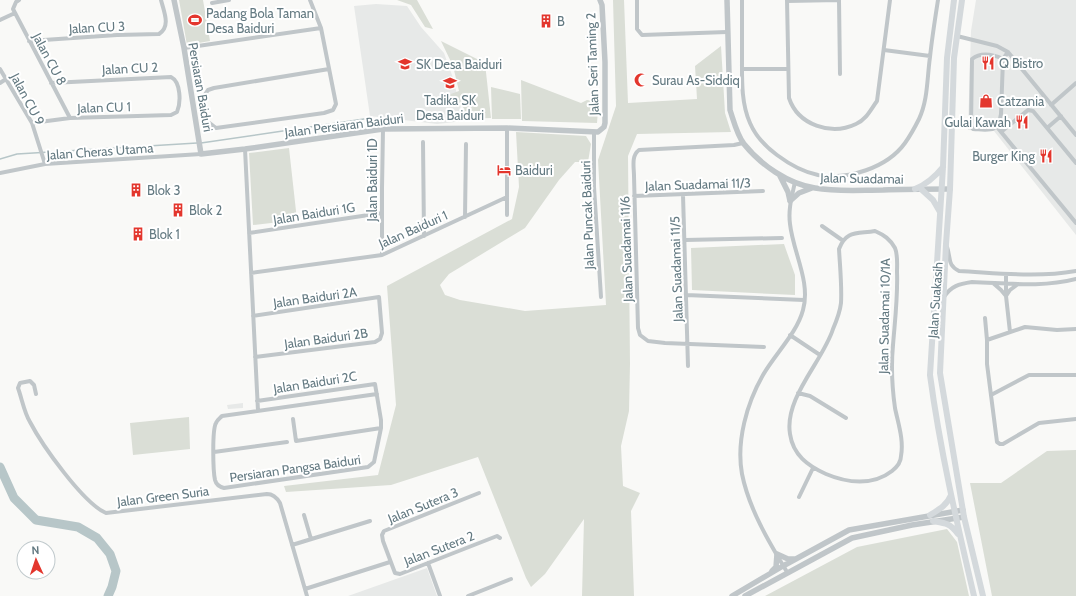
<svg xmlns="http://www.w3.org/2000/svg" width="1076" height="596" font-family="Cabin,sans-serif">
<rect width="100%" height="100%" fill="#f9f9f7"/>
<path fill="#e7e9e8" d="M976,0H1076V235L994,131L968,130L971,31Z
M376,4L407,6L421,27L444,53L452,75L464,121L437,124L370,116L354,6Z
M243,403V408L228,409L227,405Z
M427,568L437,596H348Z"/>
<path fill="#daded6" d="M179,0H203L210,41L187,45Z
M397,0H417L433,29L425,27L411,5Z
M613,0H624L628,103L697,99L695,66L721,46L725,113L731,132L637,134L628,156L630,364L629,411L621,446L623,486L640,493L631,511L634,596H582L584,519L545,574L531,587L526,578L478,457L391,485L286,492L284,486L378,475L396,405L387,286L512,219L519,187L516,132L586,136L591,144L588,162H575L559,180L525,228L449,274L440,285L445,295L460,300L525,311L606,305L598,160L616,106Z
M441,41L485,63L491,118L465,119L463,106L450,107L448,95L459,91L453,66Z
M521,80L581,103L587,100L594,101L598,111L597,123L522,121Z
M491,87L520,94L521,119H492Z
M289,148L297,220L253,225L249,153Z
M784,244L795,275V295L692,290L691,248Z
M189,417L190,449L133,455L130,423Z
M1076,450V596H992L970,483H1001L1047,451Z
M947,529L957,542L969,596H765L857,547Z"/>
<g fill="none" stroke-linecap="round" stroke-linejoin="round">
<path stroke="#b7c6c8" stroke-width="1.5" d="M201,143L364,119
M0,159L17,154L197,143"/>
<path stroke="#b7c6c8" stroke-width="9" d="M0,467L14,498L36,520L78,527L97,538L110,554L116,571L112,587L108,596"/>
<path stroke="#c0c6c9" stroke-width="4" d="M19,0L16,2L13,9L70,118
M310,0L321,28L336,104L333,110L324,113L216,128L207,121L204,96L208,90L214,88L329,69
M637,0V29L642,35L727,32
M742,0C742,19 742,38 742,58C742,79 741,103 750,123C756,137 766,147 777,155C789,164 803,172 818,175C848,180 887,168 905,143C910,136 915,127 919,119C928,100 927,78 930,57C932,38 935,19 938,0
M787,0L789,98C798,125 831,136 856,124C866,120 871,109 877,101L890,0
M839,0L840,74
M787,1L839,0
M212,3L229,0
M0,20L15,13
M957,36L997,46L1008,52L1076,135
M29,41L117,35L159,34C171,26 164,12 161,0
M184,48L321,28
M884,50L930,56
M1003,59C994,55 981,52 972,59L971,126L973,129C990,130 998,133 1001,114L1003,59L1008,52
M0,69L32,123L45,164
M742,69H788
M0,83L6,79
M1051,105L1076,83
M32,123L70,118L171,115L177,112C181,103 181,82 171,77L51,83
M997,127L1076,223
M1047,128L1061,116
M594,132V187L601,297
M1001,132L1028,110L1033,111L1076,163
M423,142L424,236
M743,143L734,145L639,150C631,156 634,167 634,176L638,328L640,335L648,341L665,343L764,347
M245,149L258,411
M0,173L45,164L201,154
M683,195L688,366
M634,196L763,191
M507,215V128
M465,217L466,144
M822,226L842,240
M875,231C884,235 890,239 895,248C898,255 897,265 897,272C898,296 895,320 893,345C891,366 892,387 895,408C898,423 904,440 901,456C901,462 897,467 892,471C873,486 847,483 826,474C808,466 793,455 790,434C784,398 823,361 833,329C836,322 840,312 841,303C842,286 840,267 839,249C846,230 857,234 875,231Z
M249,233L382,213
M685,240L782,238
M947,247C951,258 947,265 959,271C998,273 1037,278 1076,271
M382,255V188L383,129
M251,273L382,255L507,197
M1006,274V296L1010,332
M993,283L1001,290L1006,296
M686,295L804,300
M1006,296L1010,290L1018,284
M944,297C951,286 959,284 972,282C1006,283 1042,288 1076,279
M253,316L379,297L382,333L380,339L375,342L255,357
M985,318L987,340V364L997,442L1000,444H1003L1039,423L1076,419
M790,335L820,355
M987,340L1025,327L1057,330L1076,329
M798,393L810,396L846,418
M36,394L34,385L30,381L20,383L18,388C22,399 24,412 30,422C42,445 83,503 106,513L267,494C273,494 277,498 280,503L307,596
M991,395L1029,375H1076
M257,401L375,384L381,420V428L374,462L368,467L224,488C220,487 216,484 215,480C213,471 212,430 216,423C217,420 220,418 222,416L377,394
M293,419L296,441L381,428
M214,452L287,442
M479,493L384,531L382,535L383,541L395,573L400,574L497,536L500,538
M799,497L813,468
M304,515L311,539
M292,545L370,521
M428,563L440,596
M787,572C769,542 749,509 742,474C736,441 747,403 763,375C775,354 797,333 803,310C811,282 793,252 790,224C788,209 792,196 795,182
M305,589L390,562
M468,596L511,579"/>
<path stroke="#c0c6c9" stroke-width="5.5" d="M174,0L184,48L201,154L245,149L383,129L507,128L598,132L604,127L605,123V62L602,5L600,0
M727,0L730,110C734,122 737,135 744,144C761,165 788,184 815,188C837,192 860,190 883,190C905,189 927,189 950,189
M780,176L788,192L790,201
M790,201L799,193L812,188
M777,554L788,559H795
M772,571L776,567L777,554
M732,596L783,566L849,530L963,510
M745,596L852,538L912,525L964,517"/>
<path stroke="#d4d9dc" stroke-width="6" d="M954,0L947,58L943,167L930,375C940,450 957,523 974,596
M962,0L954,58L950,189L946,244L940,373L964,517L983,596
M915,189C927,184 935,177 943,167
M921,189L933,200L940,212
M930,515C940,509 947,505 951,495
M933,521C945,523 950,523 958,534"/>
</g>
<defs>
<g id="stadium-bare" transform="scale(1.08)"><path d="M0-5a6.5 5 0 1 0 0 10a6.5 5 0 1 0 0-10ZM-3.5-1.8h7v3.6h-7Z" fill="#e3362d" stroke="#fff" stroke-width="2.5" paint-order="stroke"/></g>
<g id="building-bare" transform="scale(1.08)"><path d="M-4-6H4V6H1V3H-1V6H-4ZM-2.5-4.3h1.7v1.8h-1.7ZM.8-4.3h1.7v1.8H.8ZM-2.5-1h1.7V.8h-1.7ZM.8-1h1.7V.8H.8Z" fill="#e3362d" stroke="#fff" stroke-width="2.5" paint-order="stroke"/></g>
<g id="restaurant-bare" transform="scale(1.08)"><path d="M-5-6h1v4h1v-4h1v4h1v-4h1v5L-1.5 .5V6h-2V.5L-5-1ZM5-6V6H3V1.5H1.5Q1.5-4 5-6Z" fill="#e3362d" stroke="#fff" stroke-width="2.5" paint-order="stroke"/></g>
<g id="school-bare" transform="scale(1.08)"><path d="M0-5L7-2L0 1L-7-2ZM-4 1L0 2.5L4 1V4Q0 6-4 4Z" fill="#e3362d" stroke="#fff" stroke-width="2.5" paint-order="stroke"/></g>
<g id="mosque-bare" transform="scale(1.08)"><path d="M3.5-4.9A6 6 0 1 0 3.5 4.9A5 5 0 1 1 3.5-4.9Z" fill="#e3362d" stroke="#fff" stroke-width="2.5" paint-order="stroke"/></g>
<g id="shop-bare" transform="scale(1.08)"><path d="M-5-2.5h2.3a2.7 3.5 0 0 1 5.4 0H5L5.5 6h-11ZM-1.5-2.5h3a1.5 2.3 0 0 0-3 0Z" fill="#e3362d" stroke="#fff" stroke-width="2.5" paint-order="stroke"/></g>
<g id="hotel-bare" transform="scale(1.08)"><path d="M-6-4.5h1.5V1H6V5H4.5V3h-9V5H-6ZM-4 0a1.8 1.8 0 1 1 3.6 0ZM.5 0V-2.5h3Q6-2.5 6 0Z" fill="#e3362d" stroke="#fff" stroke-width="2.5" paint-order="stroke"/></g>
</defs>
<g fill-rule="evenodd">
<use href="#stadium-bare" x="195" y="20"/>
<use href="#building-bare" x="546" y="21"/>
<use href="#restaurant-bare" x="988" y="63"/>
<use href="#school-bare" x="405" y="64"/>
<use href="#mosque-bare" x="641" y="80"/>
<use href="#school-bare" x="450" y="83"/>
<use href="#shop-bare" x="986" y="101"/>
<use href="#restaurant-bare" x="1022" y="122"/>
<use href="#restaurant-bare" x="1046" y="156"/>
<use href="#hotel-bare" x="504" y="170"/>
<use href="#building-bare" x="136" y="190"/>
<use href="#building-bare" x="178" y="210"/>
<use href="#building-bare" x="138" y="234"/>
</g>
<g text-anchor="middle" stroke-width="4" stroke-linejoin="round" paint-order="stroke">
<g font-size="13" fill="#647a82" stroke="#fff" text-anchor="start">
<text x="206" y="18">Padang Bola Taman<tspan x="206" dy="15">Desa Baiduri</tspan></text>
<text x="557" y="26">B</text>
<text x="999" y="68">Q Bistro</text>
<text x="416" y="69">SK Desa Baiduri</text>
<text x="652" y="85">Surau As-Siddiq</text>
<text x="450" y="105" text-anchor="middle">Tadika SK<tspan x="450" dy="15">Desa Baiduri</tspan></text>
<text x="997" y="106">Catzania</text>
<text x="1011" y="127" text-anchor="end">Gulai Kawah</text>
<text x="1035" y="161" text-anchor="end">Burger King</text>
<text x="515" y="175">Baiduri</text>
<text x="147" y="195">Blok 3</text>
<text x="189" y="215">Blok 2</text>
<text x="149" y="239">Blok 1</text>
</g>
<g font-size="13" fill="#647a82" stroke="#fff">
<text transform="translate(97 27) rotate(-3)" y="5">Jalan CU 3</text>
<text transform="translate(50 59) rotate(62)" y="5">Jalan CU 8</text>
<text transform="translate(592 64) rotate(-92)" y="5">Jalan Seri Taming 2</text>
<text transform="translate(130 68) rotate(-3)" y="5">Jalan CU 2</text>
<text transform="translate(201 87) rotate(80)" y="5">Persiaran Baiduri</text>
<text transform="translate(28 99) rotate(62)" y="5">Jalan CU 9</text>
<text transform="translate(104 107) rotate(-2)" y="5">Jalan CU 1</text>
<text transform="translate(344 125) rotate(-7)" y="5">Jalan Persiaran Baiduri</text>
<text transform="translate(100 151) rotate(-4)" y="5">Jalan Cheras Utama</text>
<text transform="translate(862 178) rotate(1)" y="5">Jalan Suadamai</text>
<text transform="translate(372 180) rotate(-90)" y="5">Jalan Baiduri 1D</text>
<text transform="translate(698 184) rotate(-2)" y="5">Jalan Suadamai 11/3</text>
<text transform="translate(314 213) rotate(-9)" y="5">Jalan Baiduri 1G</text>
<text transform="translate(587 215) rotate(-92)" y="5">Jalan Puncak Baiduri</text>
<text transform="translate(413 229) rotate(-24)" y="5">Jalan Baiduri 1</text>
<text transform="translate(626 249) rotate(-92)" y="5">Jalan Suadamai 11/6</text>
<text transform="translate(676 269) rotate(-92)" y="5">Jalan Suadamai 11/5</text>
<text transform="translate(315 297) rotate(-8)" y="5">Jalan Baiduri 2A</text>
<text transform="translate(935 300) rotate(-86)" y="5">Jalan Suakasih</text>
<text transform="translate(884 316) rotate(-89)" y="5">Jalan Suadamai 10/1A</text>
<text transform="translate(326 338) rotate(-8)" y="5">Jalan Baiduri 2B</text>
<text transform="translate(315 382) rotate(-9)" y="5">Jalan Baiduri 2C</text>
<text transform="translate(295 468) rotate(-8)" y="5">Persiaran Pangsa Baiduri</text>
<text transform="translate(163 496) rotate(-7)" y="5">Jalan Green Suria</text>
<text transform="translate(423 505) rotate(-22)" y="5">Jalan Sutera 3</text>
<text transform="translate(439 548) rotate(-21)" y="5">Jalan Sutera 2</text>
</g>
</g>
<g transform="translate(36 560) rotate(357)"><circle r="19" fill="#ffffff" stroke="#c1cacd"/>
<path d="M0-3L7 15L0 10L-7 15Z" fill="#e3362d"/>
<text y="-6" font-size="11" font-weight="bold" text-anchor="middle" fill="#647a82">N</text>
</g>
</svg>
